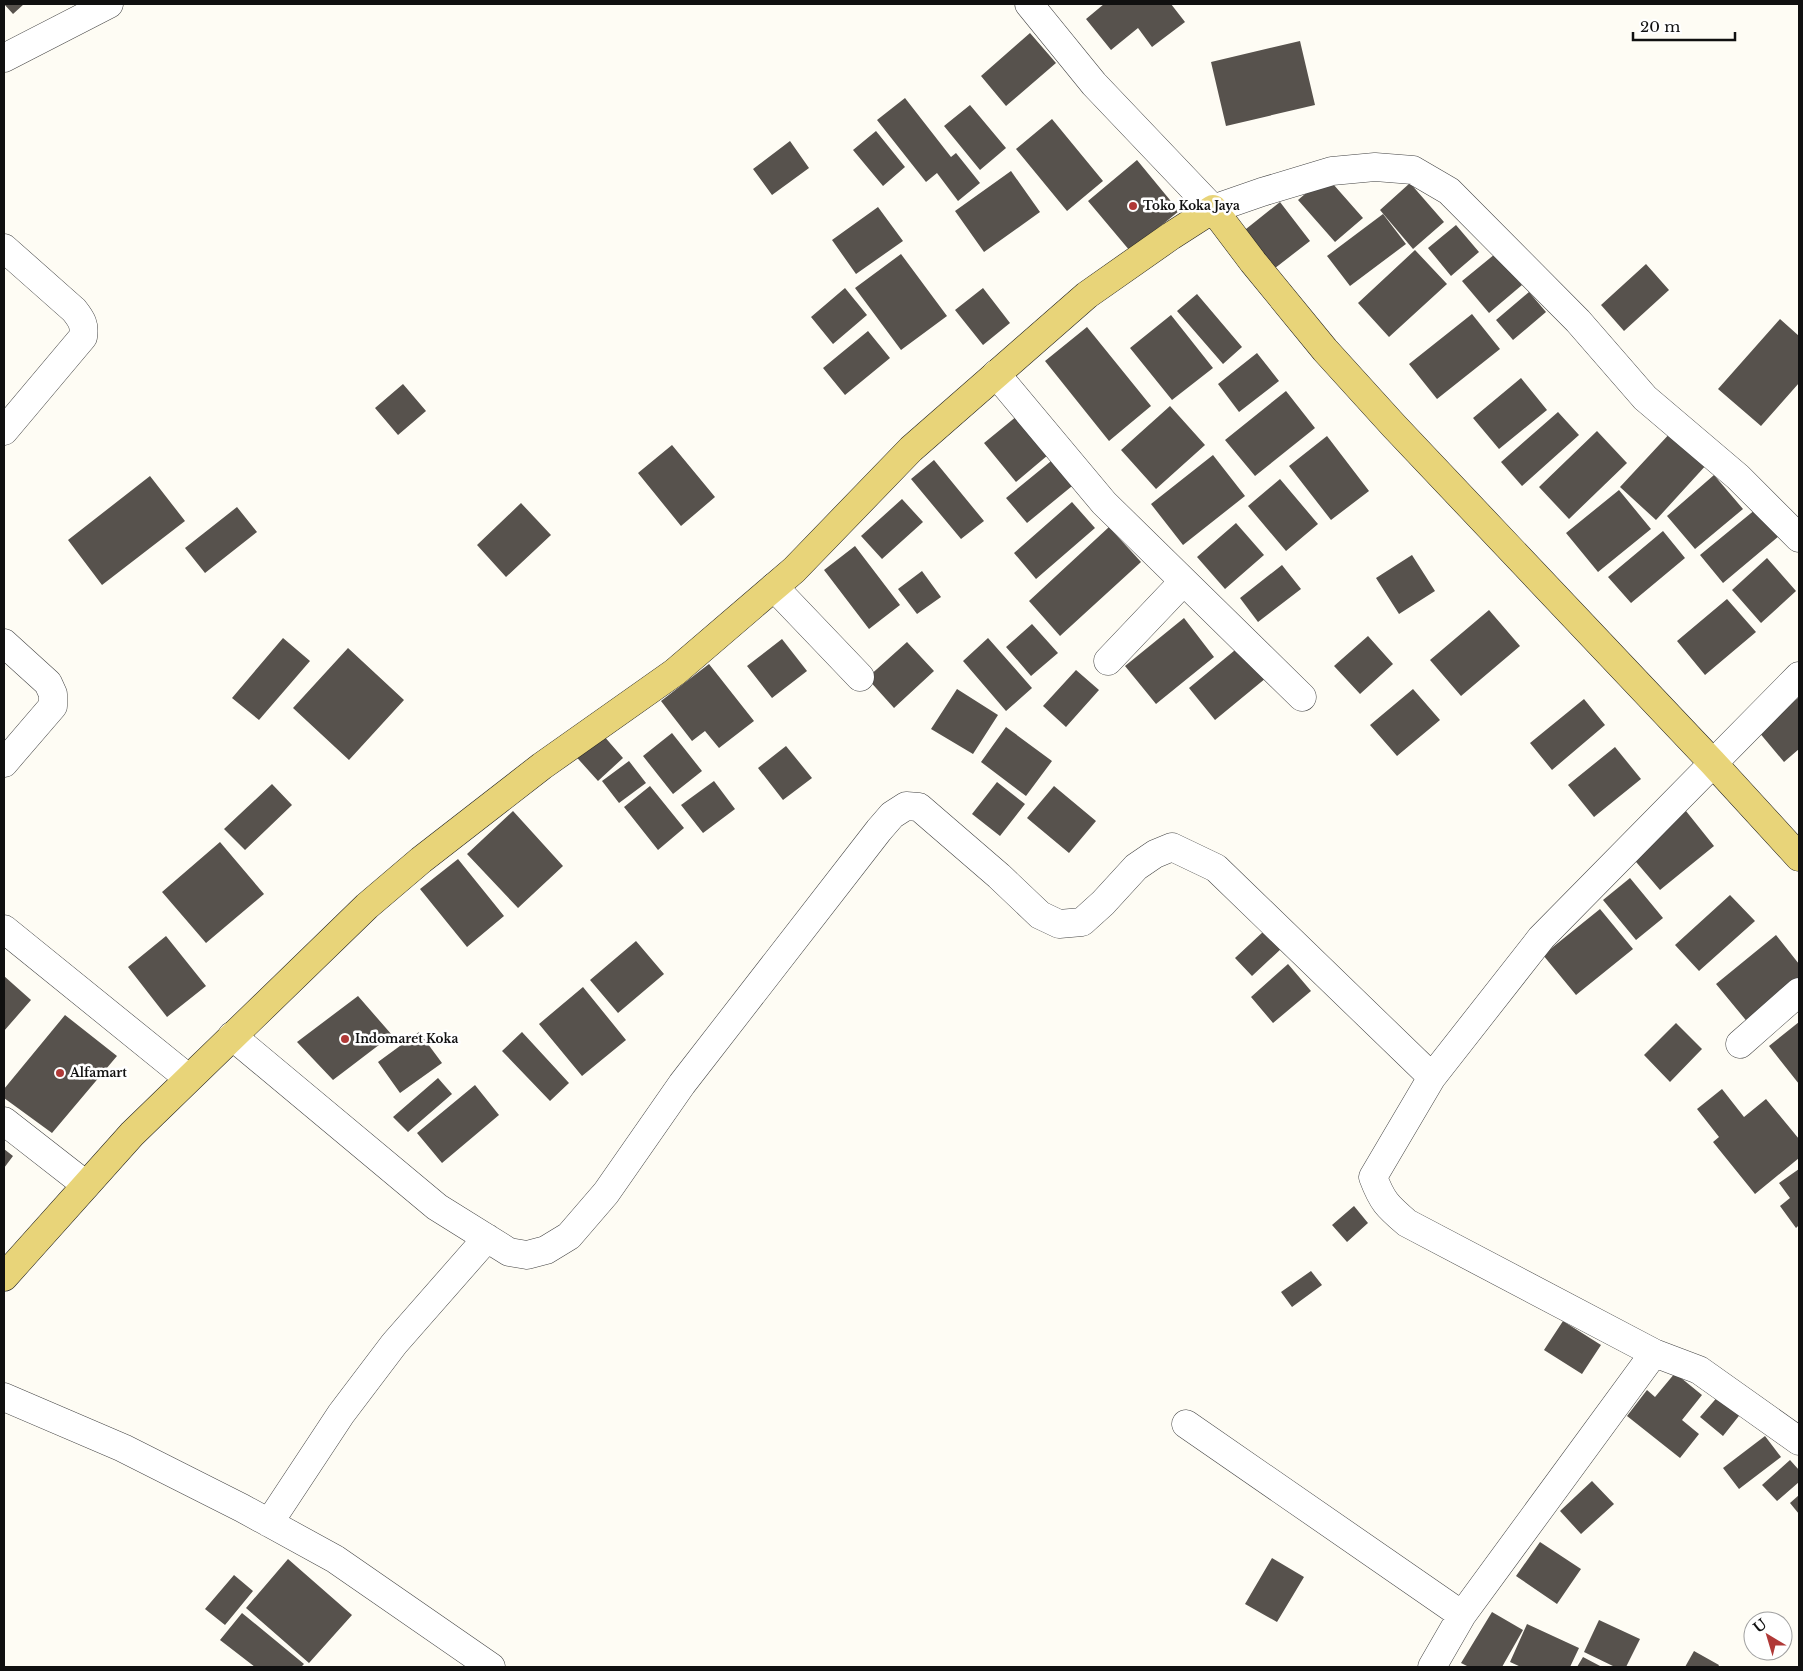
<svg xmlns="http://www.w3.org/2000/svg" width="1803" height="1671" font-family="'Libre Baskerville',serif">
<rect width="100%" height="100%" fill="#fefcf4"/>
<path fill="#57524d" d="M4,4H24L13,14Z
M1104,4H1171L1185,22L1152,47L1138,28L1111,50L1086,19Z
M1030,33L1056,63L1006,106L981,76Z
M1300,41L1315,105L1226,126L1211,62Z
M905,98L951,157L956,153L980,183L958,201L937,173L926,182L877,120Z
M970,105L1006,148L980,170L944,126Z
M1052,119L1103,181L1067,211L1016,149Z
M876,131L905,167L883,186L853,150Z
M790,141L809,168L772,195L753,169Z
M1137,160L1179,211L1130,251L1088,201Z
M1011,171L1040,212L984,252L955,211Z
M1326,176L1363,218L1335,242L1298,200Z
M1410,183L1444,222L1413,249L1380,210Z
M1280,202L1310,241L1266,275L1236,237Z
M878,207L903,241L856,274L832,240Z
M1383,214L1406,244L1350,286L1327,256Z
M1456,225L1479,252L1451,276L1428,248Z
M1415,250L1447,284L1389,337L1358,303Z
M901,254L947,316L901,350L855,288Z
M1495,254L1522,285L1489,313L1462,281Z
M1646,264L1669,290L1624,331L1601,305Z
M845,288L867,315L833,344L811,317Z
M983,288L1010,323L983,345L955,310Z
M1529,292L1546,312L1513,340L1496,320Z
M1197,294L1242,347L1223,364L1177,311Z
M1472,314L1500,349L1437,399L1409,364Z
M1171,315L1213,368L1172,400L1130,348Z
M1780,319L1799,336V383L1761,426L1718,389Z
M1087,327L1151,406L1109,441L1045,361Z
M868,331L890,358L845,395L823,368Z
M1257,353L1279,381L1239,412L1218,384Z
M1521,378L1547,410L1499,449L1473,418Z
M403,384L426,411L398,435L375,408Z
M1286,391L1315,428L1255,476L1225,440Z
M1170,406L1205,445L1156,489L1121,450Z
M1558,412L1579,435L1522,486L1501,462Z
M1017,416L1048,455L1016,482L984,443Z
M1673,430L1708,463L1656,520L1620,487Z
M1597,431L1627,463L1569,519L1539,487Z
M1327,436L1369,491L1331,520L1289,466Z
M672,445L715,497L681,526L638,473Z
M1213,455L1245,496L1183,545L1151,504Z
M1056,457L1077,482L1027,523L1006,498Z
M934,460L984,521L961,539L911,479Z
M1714,475L1743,509L1695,549L1667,516Z
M150,476L185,521L102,585L68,540Z
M1280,479L1318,524L1286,551L1248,506Z
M1619,490L1651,529L1598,572L1566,533Z
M902,499L923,522L882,559L861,536Z
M1072,502L1095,528L1036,579L1014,553Z
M521,503L551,535L506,577L477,545Z
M237,507L257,532L205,573L185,548Z
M1756,509L1779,536L1723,583L1700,555Z
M1236,523L1264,555L1225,589L1197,557Z
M1109,527L1141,562L1060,636L1029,601Z
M1663,531L1685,558L1631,603L1608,577Z
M855,546L900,605L869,629L824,570Z
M1412,555L1435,591L1399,614L1376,578Z
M1767,558L1796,591L1761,623L1732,590Z
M1282,565L1301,589L1258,622L1240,598Z
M922,571L941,597L917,614L898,589Z
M1727,599L1756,632L1705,675L1677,641Z
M1489,610L1520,646L1461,696L1430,660Z
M1184,618L1214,657L1156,704L1125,666Z
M1032,624L1058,653L1031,676L1006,647Z
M1368,636L1393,664L1360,694L1334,666Z
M283,638L310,661L259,720L232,698Z
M988,638L1032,688L1006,711L963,661Z
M782,639L807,671L772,698L747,666Z
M907,642L934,671L894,708L867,678Z
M1240,646L1266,678L1215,720L1189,688Z
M348,648L404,700L349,760L293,708Z
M709,664L754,721L719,748L705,731L692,741L661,701Z
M1076,670L1099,690L1066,727L1043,706Z
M957,689L998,715L973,754L931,729Z
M1413,689L1440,720L1397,756L1370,725Z
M1799,697V749L1784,762L1758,731Z
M1584,699L1605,725L1552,770L1530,743Z
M1006,727L1052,761L1026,796L981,762Z
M597,728L623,758L598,781L571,751Z
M672,733L702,771L673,794L643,756Z
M786,746L812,778L783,800L758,768Z
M1615,747L1641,779L1594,817L1568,785Z
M629,761L646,783L619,803L602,781Z
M714,781L735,809L703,833L681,805Z
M997,782L1025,804L1000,836L972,814Z
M272,784L292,805L245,850L224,829Z
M650,786L684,828L658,850L624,807Z
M1054,786L1096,821L1069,853L1027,818Z
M513,811L563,866L518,908L467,854Z
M1686,811L1714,846L1660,890L1631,856Z
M220,842L264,894L206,943L162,892Z
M458,859L504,916L467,947L420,889Z
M1630,878L1663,918L1636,940L1603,900Z
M1730,895L1755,921L1699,971L1675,945Z
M1600,909L1633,949L1576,995L1543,955Z
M1265,930L1282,948L1252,976L1235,958Z
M1776,935L1799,964V983L1749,1024L1716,984Z
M166,936L206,986L167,1017L128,967Z
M636,941L664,974L618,1013L590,980Z
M1288,964L1311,991L1273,1023L1251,997Z
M4,976L31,1000L4,1031Z
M583,987L626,1040L582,1076L539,1024Z
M358,996L392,1035L333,1080L297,1042Z
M65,1015L117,1056L52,1133L4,1098V1089Z
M1799,1022V1084L1769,1046Z
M1676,1023L1702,1049L1670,1082L1644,1055Z
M419,1032L442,1063L400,1093L378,1062Z
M522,1032L569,1083L550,1101L502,1051Z
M438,1078L452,1094L408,1132L393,1117Z
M475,1085L499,1115L442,1163L417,1133Z
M1722,1089L1744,1117L1766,1099L1799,1139V1158L1755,1194L1713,1142L1719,1137L1697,1109Z
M4,1149L13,1156L4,1168Z
M1799,1169V1225L1796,1228L1780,1206L1790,1198L1779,1183Z
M1354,1206L1368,1223L1347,1242L1332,1225Z
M1311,1271L1322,1285L1292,1307L1281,1292Z
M1563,1321L1601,1345L1582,1374L1544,1350Z
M1675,1373L1702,1395L1682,1420L1699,1434L1680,1458L1627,1416L1647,1390L1655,1397Z
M1720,1394L1742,1412L1723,1436L1700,1417Z
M1765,1436L1781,1457L1739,1489L1723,1468Z
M1790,1460L1799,1470V1482L1777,1501L1762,1485Z
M1592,1481L1614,1504L1581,1534L1560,1511Z
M1799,1495V1514L1790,1503Z
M1540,1542L1581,1569L1557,1604L1516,1576Z
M1272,1558L1304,1577L1277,1622L1245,1604Z
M288,1559L352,1615L309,1663L246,1608Z
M234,1575L253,1591L225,1625L205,1609Z
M1492,1612L1523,1630L1502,1667H1469L1461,1663Z
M242,1613L304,1664L301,1667H255L220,1640Z
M1599,1620L1640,1639L1626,1667H1615L1584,1652Z
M1527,1624L1579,1648L1570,1667H1521L1510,1662Z
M1694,1651L1719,1665L1718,1667H1685Z
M1583,1657L1602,1667H1577Z"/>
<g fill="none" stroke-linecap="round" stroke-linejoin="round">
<g stroke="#434343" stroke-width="29">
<path id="minor" d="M1029,4L1094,84L1213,209L1262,192L1332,171L1375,167L1413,170L1449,191L1578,321L1645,398L1738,477L1799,538
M4,58L109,4
M4,248L74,310C82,320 85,325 83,337L4,431
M996,374L1104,503L1302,697
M774,587L860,677
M4,643L48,683L53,694V706L4,763
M1108,661L1183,582
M4,929L188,1078
M232,1036L437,1207L509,1252L527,1255L546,1250L569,1236L606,1193L682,1084L879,830L892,815L906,806L919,807L999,876L1040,915L1059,924L1082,922L1103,903L1136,867L1155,854L1172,847L1216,868L1432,1077
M1740,1044L1799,992
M4,1121L86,1185
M1654,1353L1407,1223C1387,1206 1382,1201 1373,1177L1432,1077L1541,938L1799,676
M4,1397L123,1448L242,1508L335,1559L491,1667
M1186,1424L1462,1615
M269,1523L341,1414L394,1344L487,1238
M1432,1667L1462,1615L1654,1353L1699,1370L1799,1441"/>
</g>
<g stroke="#212121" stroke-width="29">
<path id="major" d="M4,1277L132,1134L367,906L421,860L542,766L675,672L794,570L911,449L1087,295L1171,236L1213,209L1253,262L1325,350L1394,426L1712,762L1799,857"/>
</g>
<use href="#minor" stroke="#fff" stroke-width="28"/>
<use href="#major" stroke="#e8d479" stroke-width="28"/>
</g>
<g fill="#b03937" stroke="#fff" stroke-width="2">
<circle cx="1133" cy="206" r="5"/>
<circle cx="345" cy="1039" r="5"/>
<circle cx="60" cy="1073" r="5"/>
</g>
<g text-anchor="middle" stroke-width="5" stroke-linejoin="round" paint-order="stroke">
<g font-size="12" font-weight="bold" fill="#101010" stroke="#fff" text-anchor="start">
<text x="1143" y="210">Toko Koka Jaya</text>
<text x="355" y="1043">Indomaret Koka</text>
<text x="70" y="1077">Alfamart</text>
</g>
</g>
<rect width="1803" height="1671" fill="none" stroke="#101010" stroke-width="10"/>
<g transform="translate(1768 1636) rotate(322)"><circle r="24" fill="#ffffff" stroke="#9f9f9f"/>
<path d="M0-4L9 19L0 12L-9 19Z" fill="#b03937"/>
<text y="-8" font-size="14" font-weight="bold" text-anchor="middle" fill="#101010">U</text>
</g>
<path d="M1633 32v8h102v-8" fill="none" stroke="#101010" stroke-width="2.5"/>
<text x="1640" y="32" font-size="15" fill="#101010" stroke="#ffffff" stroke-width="4" paint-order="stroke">20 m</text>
</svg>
